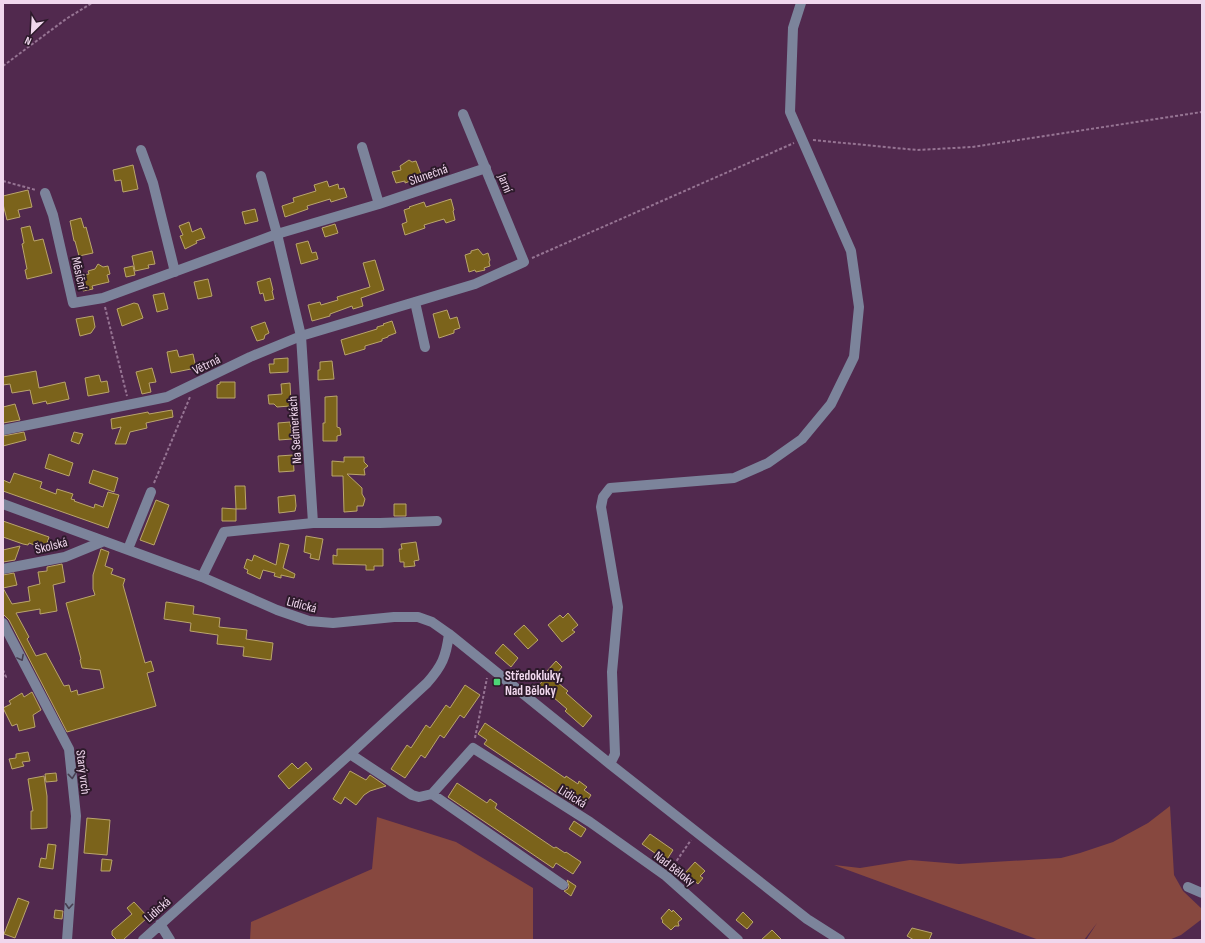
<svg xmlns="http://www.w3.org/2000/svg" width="1205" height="943" font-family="'Sofia Sans Condensed',sans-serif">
<rect width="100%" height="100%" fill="#51294e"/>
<path fill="#87483f" d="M1170,806L1174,875L1183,891L1202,909V919L1181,935L1169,940H1086L1097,923L1084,940H1039L834,865L860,868L910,860L959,864L1061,858L1080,853L1113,842L1148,823Z
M377,817L456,842L533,888V940H250L251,922L372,869Z"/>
<path fill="#7b631b" stroke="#baa56c" d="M409,160L412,162L416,161L422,177L405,183V181L396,183L392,172L401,170L400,166Z
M133,165L138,189L123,192L121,180L115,181L113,170Z
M327,181L329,187L338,184L339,189L344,188L347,197L331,202L330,199L307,206L308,209L285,217L282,206L294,202L293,198L316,191L314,185Z
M28,190L32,207L18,210L20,217L7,220L3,204V196Z
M451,199L454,210L453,211L455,220L446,223L444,219L424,225L425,228L405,235L402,224L407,222L404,210L410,208L409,207L424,202L426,207Z
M255,209L258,221L245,224L242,212Z
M81,218L84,228L86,227L93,253L79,256L75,241H74L70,221Z
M189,222L192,232L201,228L205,238L196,241L197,243L185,249L180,236L183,235L179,226Z
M335,224L338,233L325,237L322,228Z
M30,226L34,241L43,239L52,273L27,279L25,270L27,269L22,244L24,243L21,228Z
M308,241L312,253L316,252L318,259L301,264L296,244Z
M478,249L483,255L488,253L490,260L489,262L490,266L484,268L485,270L476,272L475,270L469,272L465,255L471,253V251Z
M152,251L155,264L148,265L149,268L135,271L132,256Z
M375,260L384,290L361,298L363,306L353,309L352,306L330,314V316L312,321L308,305L320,302L321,305L338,300L337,297L370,287L363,263Z
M98,264L103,267L108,266L110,274L107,275L109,282L92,286L93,289L83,291L79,276L89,274L88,271L95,269Z
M133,266L135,275L126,277L124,268Z
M270,278L273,290L272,291L274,299L265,301L263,293L260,294L257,282Z
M208,279L212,296L198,299L194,282Z
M164,293L168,309L157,312L153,295Z
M134,303L138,304L143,318L122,326L117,309Z
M447,310L450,319L457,317L460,328L454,330V333L439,338L433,314Z
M93,316L95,327L91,333L80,336L76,319Z
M392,321L396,333L388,336V337L382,339V341L365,346V349L345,355L341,340L377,329V327L384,325L383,324Z
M265,322L269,333L265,335L264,339L257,341L251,327Z
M177,350L179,357L193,354L196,368L171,373L167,352Z
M288,358V372L270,373L269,364H274V359Z
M332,361L334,379L318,380V370H320V362Z
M152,368L156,382L149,383L151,392L142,394L136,372Z
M36,371L39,388L65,382L69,399L47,404L46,401L33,404L30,390L12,393L10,384L3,385V377Z
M99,375L101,382L107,381L109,392L88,396L85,378Z
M220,382H235V398H217V385L220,384Z
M290,383L291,403H290V406L277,407L274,404H269L268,395L282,394L281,384Z
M337,396V427L340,428L341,435L337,436V441H323V423H325V397Z
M15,404L20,420L3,423V407Z
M172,410L173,417L146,423L147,428L130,432L126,444H115L121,427L112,429L111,419L148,412L149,414Z
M290,422L292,439L279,440L278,423Z
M24,432L26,440L3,446V436Z
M74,432L83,434L79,444L71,441Z
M49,454L73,463L69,476L45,468Z
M293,455L294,471L279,472L278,456Z
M344,457H364V462L368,466L364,469L365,475L347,474L362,488V494L365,499L363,506H357V511L344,512L343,476H332V461L344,462Z
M93,470L118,478L114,492L89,483Z
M14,473L42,482L40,488L56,494L57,489L73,494L71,499L75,500L74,501L94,508L95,504L103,507L108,492L119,495L108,528L3,491V480L10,483Z
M235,486H245L246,509H236Z
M295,495L296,506L295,511L279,513L278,497Z
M156,500L169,505L154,545L140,540Z
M394,504H406V516H394Z
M222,508L236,509V521H222Z
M3,521L49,537L45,549L29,543L28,545L23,544L3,537Z
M306,536L323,539L319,560L310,558L311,554L304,552Z
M416,542L419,560L414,561L415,566L404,567V562H400L399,549H402L401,544Z
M280,543L289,545L283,568L295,574L294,578L281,575V578L274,576L275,573L263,570L260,579L247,573L248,570L244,568L247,559L252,561L254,555L276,565Z
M20,546L15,560L3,562V550Z
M101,549L109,552L105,566L113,569L111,574L125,579L123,585L145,663L151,661L154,671L147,673L156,706L67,732L9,620L3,614V575L14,573L17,585L3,588L12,604L30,601L28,587L40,584L38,572L47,571V567L62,564L65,582L53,585L57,611L40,614V609L16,613L29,637L27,639L36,656L46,653L64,686L69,685L71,692L77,690L78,695L104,688L100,670L82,668L80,660L81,659L66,603L95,595L93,589V575Z
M337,549H383V566H374V570H366V565L333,564V555L337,556Z
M166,602L194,606L193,614L220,618L219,627L247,630L246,639L273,643L271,660L243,656L244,647L217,644L218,635L190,631L191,623L164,619Z
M568,613L578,625L572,630L575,632L562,642L548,625L560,615L563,618Z
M524,625L538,640L528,649L514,634Z
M503,644L518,658L511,667L495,653Z
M556,661L562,667L553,678L547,671Z
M548,675L568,691L566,693L592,716L583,727L565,711L567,709L539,685Z
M465,685L480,695L464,718L460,715L444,738L440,735L425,758L421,755L405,778L391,769L407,745L411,748L426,725L430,728L446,705L450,708Z
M32,692L41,710L33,715L35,727L19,731L17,724L12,726L3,708L11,704L9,701L22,693L24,697Z
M485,723L565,778L566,776L578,784L579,781L587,787L584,790L591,795L585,804L578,800L575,805L484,744L487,740L478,734Z
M28,752L30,761L22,762L24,766L12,769L9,759L16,758V754Z
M306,762L312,769L289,789L278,776L292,763L298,769Z
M350,771L366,780L370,775L386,786L370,791L364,795L356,805L345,797L341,804L333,799Z
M56,773L57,781L46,782L45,774Z
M44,776L47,796V828L31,829V811H33L28,779Z
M457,783L487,803L490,799L497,804L495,808L554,848L556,847L565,853L566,852L581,862L573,874L556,863L553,868L448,797Z
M87,818L110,820L107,855L84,853Z
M574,821L586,829L581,837L569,829Z
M650,834L673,850L666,861L642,844Z
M48,844L56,845L53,869L39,867L41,858L46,859Z
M102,859L112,860L110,871H101Z
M695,862L705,871L700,876L703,878L698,884L685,873Z
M567,880L576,886L571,896L564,891L568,889L569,886Z
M18,898L29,902L15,938L4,934Z
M134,902L148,917L123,940H117L112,935V931L132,914L127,908Z
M669,909L672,912L673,910L682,919L678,922L679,926H675L671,930L662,922L663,921L661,918Z
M55,910L63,911L62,919L54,918Z
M743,912L753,922L747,929L736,920Z
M912,928L932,933L929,940H914L907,936Z
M772,930L782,940H761Z"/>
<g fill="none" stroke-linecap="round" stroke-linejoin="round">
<path stroke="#967493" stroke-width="2" stroke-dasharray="3 2" stroke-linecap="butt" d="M3,66L66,19L92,3
M813,140L917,150L972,147L1202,112
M3,181L36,190
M532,258L794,143
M105,307L127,396
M154,483L190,397
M3,670L6,677L3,679
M475,738L487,678
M671,869L691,840"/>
<path stroke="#7c849b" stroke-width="10" d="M141,150L153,183L175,272
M261,176L277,234L301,336L313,523
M45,193L53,215L73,303L103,298L277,234L379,204L362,147
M379,204L486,168
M415,302L425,347
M3,430L167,397L250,357L301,336L475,284L524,262L463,114
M3,504L202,577L277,610L309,621L333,623L394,617H418L432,622L449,634L610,764L807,919L840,940
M128,549L151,492
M3,569L65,557L104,541
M202,577L224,532L313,523H380L437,521
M3,623L69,749L76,816L67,940
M350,754L412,795L419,797L432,794L473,748L590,822L666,876L738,940
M610,764L615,754L612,672L618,607L601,507L603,497L610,488L734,478L768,463L802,439L831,404L854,357L859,307L851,251L790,112L793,28L801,3
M432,794L563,885
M1188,887L1202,893
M160,924L170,940
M143,940L350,754L427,683C442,666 446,657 449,634"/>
</g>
<defs><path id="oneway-chevron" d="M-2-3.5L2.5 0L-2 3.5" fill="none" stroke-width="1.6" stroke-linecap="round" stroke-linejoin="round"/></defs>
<g stroke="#483f52">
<use href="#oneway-chevron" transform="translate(21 658) rotate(62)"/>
<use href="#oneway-chevron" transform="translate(72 776) rotate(84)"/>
<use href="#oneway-chevron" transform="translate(69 906) rotate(94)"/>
</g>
<rect fill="#4dd676" stroke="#2c1a2a" stroke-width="1.5" x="493" y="678" width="8" height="8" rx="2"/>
<g text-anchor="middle" stroke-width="4" stroke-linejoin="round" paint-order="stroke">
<g font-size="13" fill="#f0d7ed" stroke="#2c1a2a">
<text transform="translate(428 174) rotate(-19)" y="5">Slunečná</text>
<text transform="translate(506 183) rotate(68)" y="5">Jarní</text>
<text transform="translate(80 273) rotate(77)" y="5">Měsíční</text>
<text transform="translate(206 364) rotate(-26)" y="5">Větrná</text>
<text transform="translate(294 430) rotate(-94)" y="5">Na Sedmerkách</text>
<text transform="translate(51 545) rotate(-14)" y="5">Školská</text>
<text transform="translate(302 604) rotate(15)" y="5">Lidická</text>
<text transform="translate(84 772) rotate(83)" y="5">Starý vrch</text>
<text transform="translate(573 796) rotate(32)" y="5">Lidická</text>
<text transform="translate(675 868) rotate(38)" y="5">Nad Běloky</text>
<text transform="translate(157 909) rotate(-42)" y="5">Lidická</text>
</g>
<g font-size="13" font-weight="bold" fill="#f0d7ed" stroke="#2c1a2a" text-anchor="start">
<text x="505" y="680">Středokluky,<tspan x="505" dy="15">Nad Běloky</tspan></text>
</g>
</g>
<rect width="1205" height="943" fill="none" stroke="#f0d7ed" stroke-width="8"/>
<g transform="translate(32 32) rotate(204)" stroke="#2c1a2a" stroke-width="3" paint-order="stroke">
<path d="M0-3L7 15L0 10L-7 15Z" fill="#f0d7ed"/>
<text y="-6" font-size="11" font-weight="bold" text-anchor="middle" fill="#f0d7ed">N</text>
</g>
</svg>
